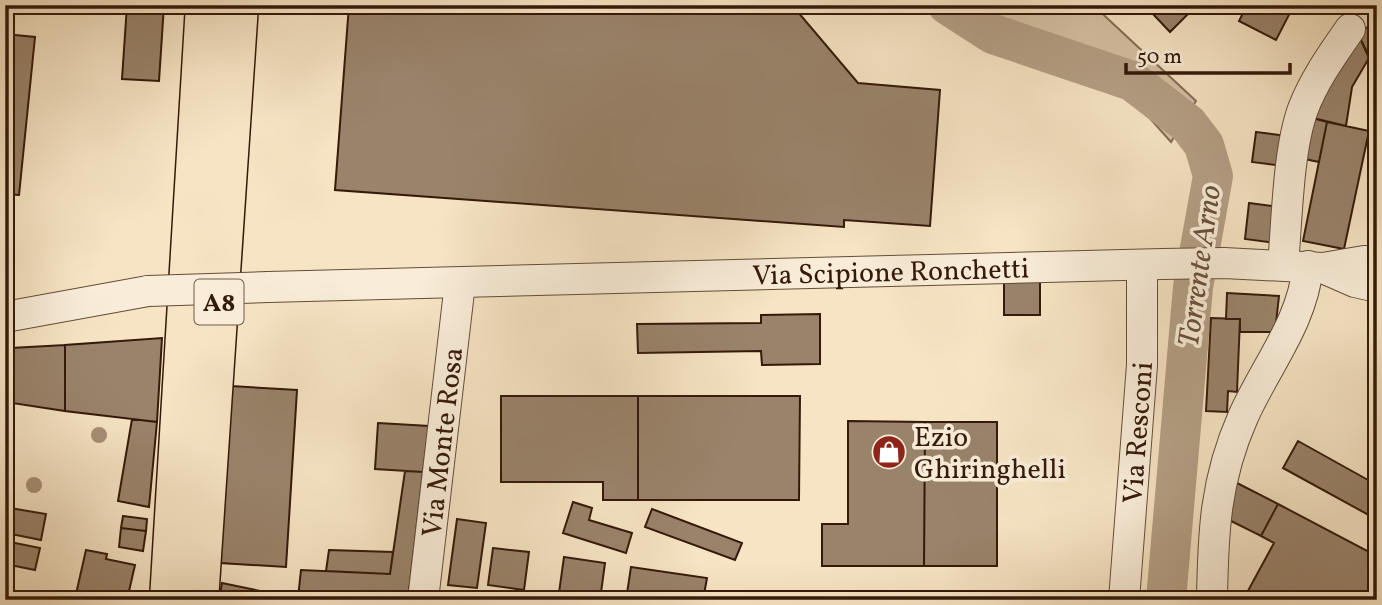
<svg xmlns="http://www.w3.org/2000/svg" width="1382" height="605" font-family="Vollkorn,serif">
<rect width="100%" height="100%" fill="#f6e4c4"/>
<filter id="stains"><feTurbulence type="fractalNoise" baseFrequency=".00286" numOctaves="4"/><feColorMatrix values="0 0 0 0 .2 0 0 0 0 .09 0 0 0 0 .02 0 0 0 .5 -.17"/></filter>
<radialGradient id="worn" r=".72"><stop offset=".6" stop-color="#630" stop-opacity="0"/><stop offset="1" stop-color="#630" stop-opacity=".3"/></radialGradient>
<path fill="#d5c1a4" stroke="#856d57" stroke-width="2" d="M982,5H1093L1196,101L1171,142L1138,105L1081,73Z"/>
<g fill="none" stroke-linecap="round" stroke-linejoin="round">
<path stroke="#b49f85" stroke-width="40" d="M948,5L993,34L1132,81L1188,124L1204,145L1213,176L1193,287L1166,600"/>
</g>
<path fill="#99836b" stroke="#35190a" stroke-width="2" d="M127,5H164L159,81L122,79Z
M349,5H792L858,83L940,90L930,226L844,220V227L335,190Z
M1163,5H1197L1170,32L1153,14Z
M1247,5H1284L1292,9L1276,40L1239,21Z
M1377,20V62L1373,64L1358,34Z
M5,34L35,37L19,195L5,194Z
M1358,34L1369,58L1352,87L1346,126L1309,117Z
M1309,117L1327,122L1319,162L1300,158Z
M1327,122L1369,131L1344,249L1303,241Z
M1256,132L1287,136L1283,166L1252,162Z
M1377,163V217L1371,164Z
M1249,203L1280,207L1275,243L1245,239Z
M1004,281H1040V315H1004Z
M1227,293L1279,296L1275,332H1240V319H1226Z
M820,314V364L762,365L761,351L638,353L637,324L761,323V315Z
M1211,318L1240,319L1237,392L1228,391L1227,412L1206,411Z
M162,338L157,422L65,411V345Z
M65,345V411L12,403L11,348Z
M5,348H11L12,378L5,377Z
M231,386L297,390L286,567L220,563Z
M501,396H638V500H603V482H501Z
M638,396H800L799,500H638Z
M132,419L157,422L149,507L118,501Z
M848,421L925,422L924,566H822V524H848Z
M925,422H997V566H924Z
M378,423L429,426L423,472L375,469Z
M1298,441L1377,485L1376,519L1283,468Z
M405,471L423,472L408,600L298,598L301,570L390,574Z
M1237,483L1278,504L1261,536L1221,516Z
M573,502L592,508L589,520L632,533L626,553L563,533Z
M1278,504L1377,556V600H1243L1274,543L1261,536Z
M10,508L46,514L41,540L6,533Z
M652,509L742,543L735,560L645,527Z
M123,516L147,519L146,531L121,528Z
M457,519L486,523L477,588L448,585Z
M121,528L146,531L143,551L119,547Z
M5,541L40,548L35,570L5,564Z
M493,548L529,552L524,590L488,585Z
M86,550L107,554L106,559L135,565L127,600L111,597L102,600L76,594Z
M329,550L393,552L390,574L326,571Z
M564,557L605,563L600,600H558Z
M631,567L707,578L703,600H626Z
M222,583L270,593L269,600H219Z"/>
<g fill="none" stroke-linecap="round" stroke-linejoin="round">
<g stroke="#654c38" stroke-width="32">
<g id="minor">
<path d="M1283,265C1287,220 1288,150 1303,109C1314,80 1332,55 1350,29"/>
<path d="M1323,268L1355,282L1377,287"/>
<path id="s1" d="M268,287L1162,264L1224,263L1323,268L1364,261L1377,262"/>
<path d="M5,317L148,291"/>
<path id="s2" d="M423,600L460,283"/>
<path id="s3" d="M1124,600L1142,365V265"/>
<path d="M1212,600C1213,533 1215,480 1243,417C1265,367 1303,322 1308,266"/>
</g>
</g>
<g stroke="#35190a" stroke-width="41">
<path id="highway" d="M169,600L205,5
M199,600L239,5"/>
</g>
<use href="#minor" stroke="#f9edd9" stroke-width="30"/>
<use href="#highway" stroke="#f6e4c4" stroke-width="38"/>
<g stroke="#654c38" stroke-width="32" stroke-linecap="butt">
<path id="minor-bridge" d="M148,291L268,287"/>
</g>
<use href="#minor-bridge" stroke="#f9edd9" stroke-width="30"/>
</g>
<g fill="#a69077">
<circle cx="99" cy="435" r="8"/>
<circle cx="34" cy="485" r="8"/>
</g>
<defs>
<g id="shop-disc" transform="scale(1.75)"><circle r="9.5" fill="#8f2418" stroke="#f9edd9"/><path d="M-5-2.5h2.3a2.7 3.5 0 0 1 5.4 0H5L5.5 6h-11ZM-1.5-2.5h3a1.5 2.3 0 0 0-3 0Z" fill="#fff"/></g>
</defs>
<g fill-rule="evenodd">
<use href="#shop-disc" x="889" y="452"/>
</g>
<g text-anchor="middle" stroke-width="7" stroke-linejoin="round" paint-order="stroke">
<rect fill="#f9edd9" stroke="#705948" stroke-width="2" x="194.5" y="279.5" width="49" height="45" rx="5"/>
<g font-size="26" font-weight="bold" fill="#35190a">
<text x="219" y="311">A8</text>
</g>
<g font-size="28" fill="#35190a" stroke="#f9edd9">
<text dy="10" stroke="none"><textPath href="#s1" startOffset="623">Via Scipione Ronchetti</textPath></text>
<text dy="10" stroke="none"><textPath href="#s3" startOffset="168">Via Resconi</textPath></text>
<text dy="10" stroke="none"><textPath href="#s2" startOffset="159">Via Monte Rosa</textPath></text>
</g>
<g font-size="28" fill="#35190a" stroke="#f9edd9" text-anchor="start">
<text x="914" y="446">Ezio<tspan x="914" dy="32">Ghiringhelli</tspan></text>
</g>
<g font-size="30" font-style="italic" fill="#684f3b" stroke="#f9edd9">
<text transform="translate(1199 266) rotate(-82)" y="10">Torrente Arno</text>
</g>
</g>
<rect width="1382" height="605" fill="none" stroke="#f6e4c4" stroke-width="28"/>
<rect x="7" y="7" width="1368" height="591" fill="none" stroke="#35190a" stroke-width="3.5"/>
<rect x="14" y="14" width="1354" height="577" fill="none" stroke="#35190a" stroke-width="2"/>
<path d="M1126 63v10h164v-10" fill="none" stroke="#35190a" stroke-width="3.5"/>
<text x="1137" y="63" font-size="21" fill="#35190a" stroke="#f9edd9" stroke-width="5" paint-order="stroke">50 m</text>
<rect width="100%" height="100%" filter="url(#stains)"/>
<rect width="100%" height="100%" fill="url(#worn)"/>
</svg>
